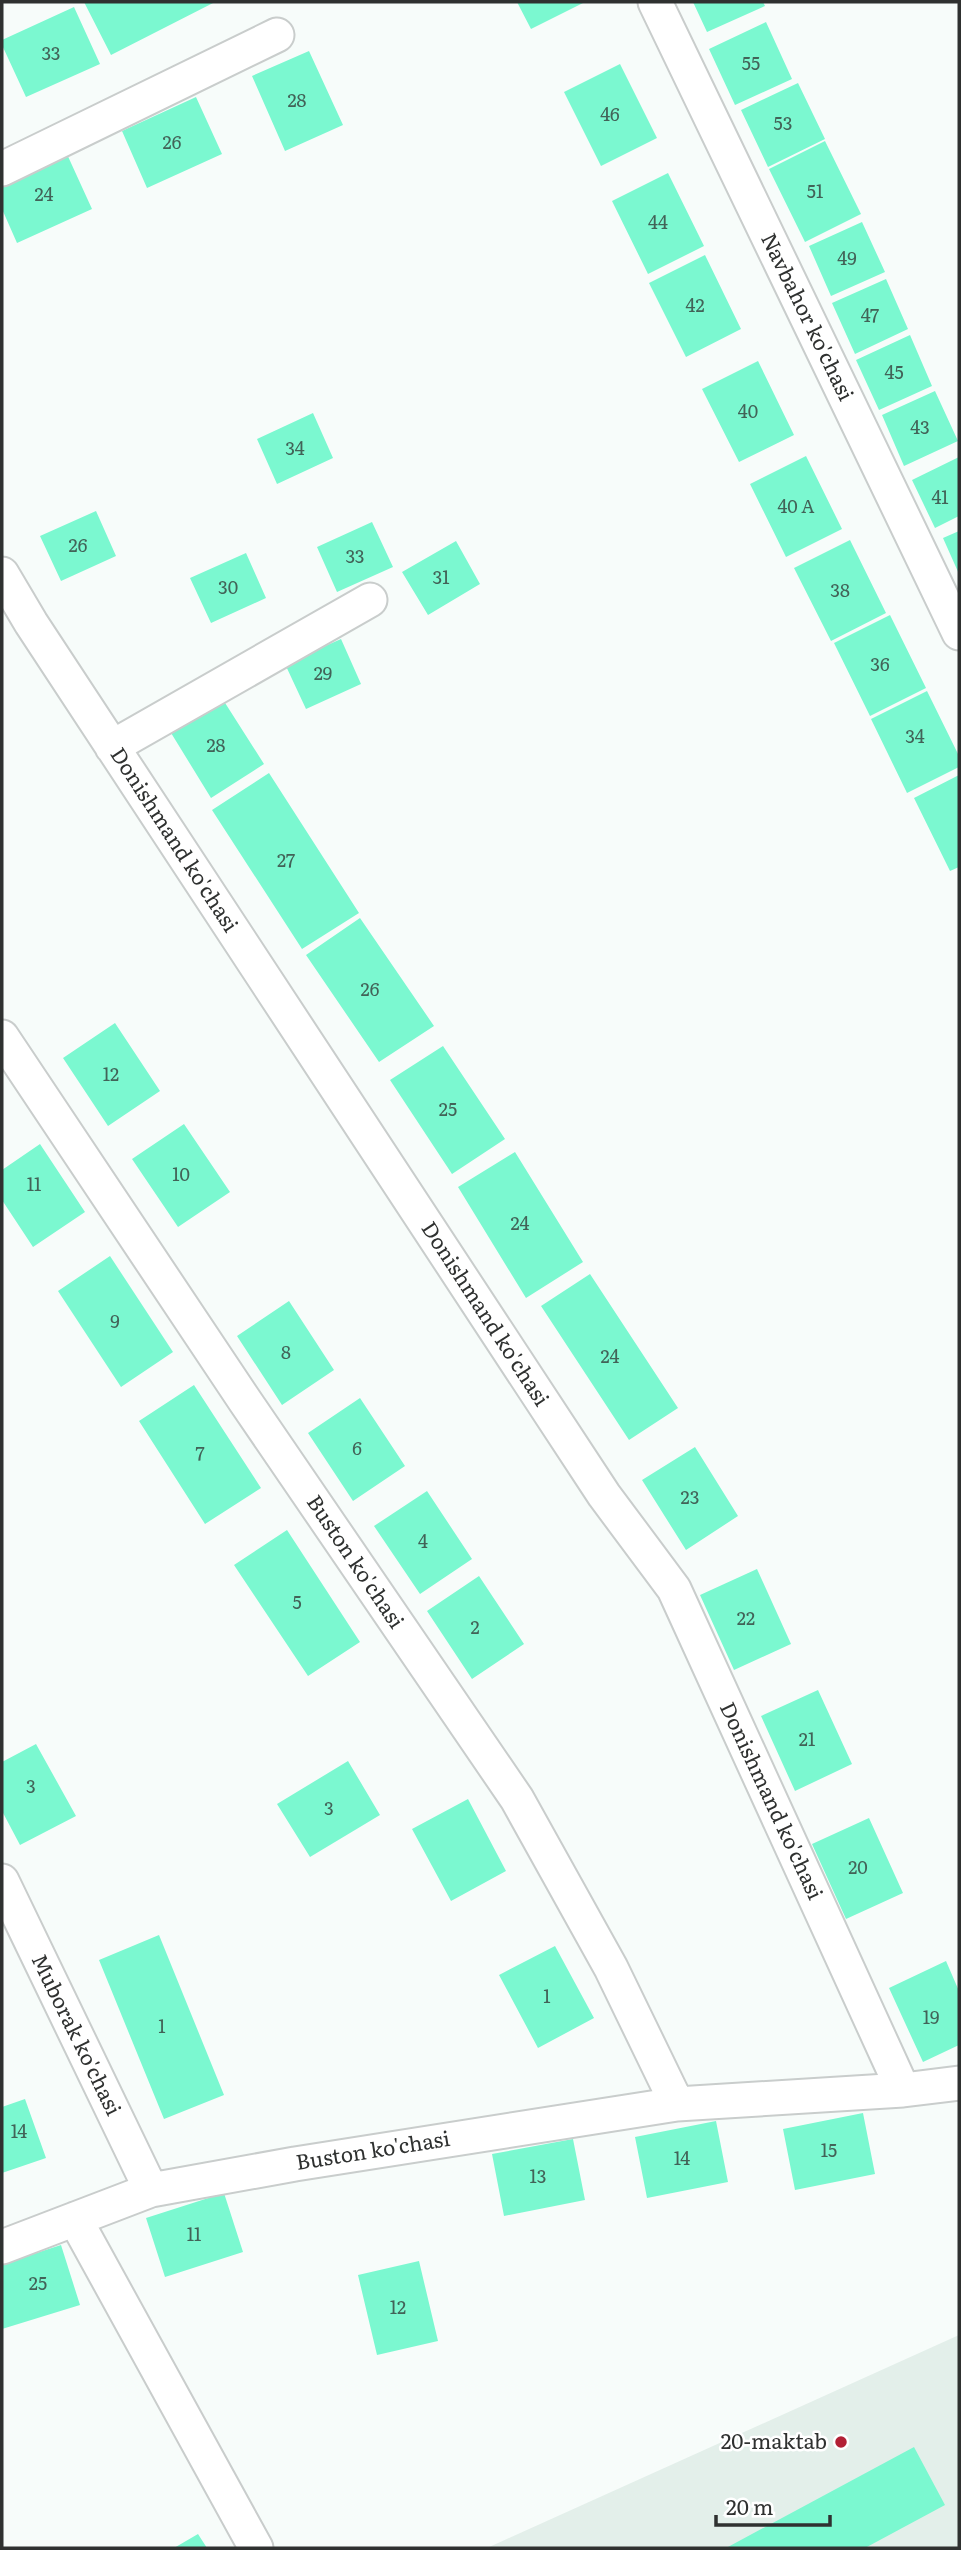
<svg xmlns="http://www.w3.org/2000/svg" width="961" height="2550" font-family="Literata,serif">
<rect width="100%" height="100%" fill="#f7fcfa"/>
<path fill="#e3efea" d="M959,2335V2548H487Z"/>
<path fill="#7bf8d0" d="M84,2H215L111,55Z
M517,2H585L531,29Z
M693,2H763L765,6L707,32Z
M74,7L100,64L26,97L2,45V40Z
M766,22L792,79L735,105L709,49Z
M309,51L343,125L285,151L252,76Z
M620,64L657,138L601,166L564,92Z
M798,83L825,139L768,167L741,110Z
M196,97L222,154L147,188L122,131Z
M825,141L861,214L805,242L769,169Z
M66,152L92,209L17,243L2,209V181Z
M668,173L704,246L648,274L612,201Z
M862,222L885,272L831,296L809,246Z
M705,255L741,329L686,357L649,283Z
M886,279L908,329L855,354L832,303Z
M910,335L932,386L879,410L856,360Z
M758,361L794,435L739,462L702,389Z
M935,391L958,441L904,466L882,415Z
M313,413L333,458L277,484L257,439Z
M806,456L842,529L786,557L750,484Z
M959,457V516L935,528L912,480Z
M96,511L116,556L61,581L40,536Z
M372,522L393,567L337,592L317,547Z
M959,531V574L943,538Z
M850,540L886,613L831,641L794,568Z
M456,541L480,584L428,615L402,572Z
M246,553L266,598L211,623L190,578Z
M890,615L926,688L870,716L834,643Z
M341,639L361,684L306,709L285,664Z
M927,691L959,756V767L907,793L871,719Z
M220,695L264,764L211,798L168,728Z
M269,773L359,913L302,949L212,810Z
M959,775V867L950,871L914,798Z
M360,918L434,1026L379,1062L306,955Z
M115,1023L160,1091L108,1126L63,1058Z
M443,1046L505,1139L452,1174L390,1080Z
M184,1124L230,1192L178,1227L132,1159Z
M40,1144L85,1212L33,1247L2,1200V1170Z
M515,1152L583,1262L526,1298L458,1187Z
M110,1256L173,1352L121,1387L58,1291Z
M590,1274L678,1408L629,1440L541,1306Z
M289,1301L334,1370L282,1405L237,1336Z
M194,1385L261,1488L205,1524L139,1421Z
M360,1398L405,1466L353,1501L308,1433Z
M695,1447L738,1516L686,1550L642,1480Z
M427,1491L472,1559L420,1594L374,1526Z
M287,1530L360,1642L308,1676L234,1565Z
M757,1569L791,1644L734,1670L700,1595Z
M479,1576L524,1644L472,1679L427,1611Z
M818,1690L852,1764L795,1791L761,1716Z
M36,1744L76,1816L20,1845L2,1811V1762Z
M348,1761L380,1815L310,1857L277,1804Z
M468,1799L506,1871L451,1901L412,1829Z
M869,1818L903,1893L846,1919L812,1844Z
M159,1935L224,2095L164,2119L99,1960Z
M555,1946L594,2018L538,2048L499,1975Z
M946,1961L959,1991V2045L923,2062L889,1988Z
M25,2099L46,2158L2,2173V2107Z
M863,2113L875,2174L795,2190L783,2129Z
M716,2121L728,2182L647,2198L635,2137Z
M573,2139L585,2200L504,2216L492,2154Z
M224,2193L243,2252L165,2277L146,2218Z
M61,2245L80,2305L2,2329V2264Z
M419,2261L438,2341L377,2355L358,2275Z
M914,2447L945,2505L865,2548H726Z
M198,2534L207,2548H174Z"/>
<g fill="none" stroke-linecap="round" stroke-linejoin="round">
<g stroke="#c9cdcc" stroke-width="37">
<path id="minor" d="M655,2L959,633
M2,169L277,35
M2,574L31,623L604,1495L674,1589L903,2090
M112,747L370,600
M2,1037L245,1401L517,1799L611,1968L677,2104
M2,1881L151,2190
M75,2219L256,2548
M2,2247L151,2190L295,2164L677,2104L903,2090L959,2083"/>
</g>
<use href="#minor" stroke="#fff" stroke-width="33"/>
</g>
<circle fill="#b22035" stroke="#fff" stroke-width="2.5" cx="841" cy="2442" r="7"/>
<g text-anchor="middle" stroke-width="5" stroke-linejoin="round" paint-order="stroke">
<g font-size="18" fill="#426358">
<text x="51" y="60">33</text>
<text x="751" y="70">55</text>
<text x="297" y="107">28</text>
<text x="610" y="121">46</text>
<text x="783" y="130">53</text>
<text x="172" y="149">26</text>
<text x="815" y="198">51</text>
<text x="44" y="201">24</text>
<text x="658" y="229">44</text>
<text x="847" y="265">49</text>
<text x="695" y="312">42</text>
<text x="870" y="322">47</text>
<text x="894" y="379">45</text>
<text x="748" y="418">40</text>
<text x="920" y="434">43</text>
<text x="295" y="455">34</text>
<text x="940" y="504">41</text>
<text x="796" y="513">40 А</text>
<text x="78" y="552">26</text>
<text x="355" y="563">33</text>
<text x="441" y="584">31</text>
<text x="228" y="594">30</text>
<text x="840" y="597">38</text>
<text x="880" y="671">36</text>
<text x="323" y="680">29</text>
<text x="915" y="743">34</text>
<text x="216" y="752">28</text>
<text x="286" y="867">27</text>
<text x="370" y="996">26</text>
<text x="111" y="1081">12</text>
<text x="448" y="1116">25</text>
<text x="181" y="1181">10</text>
<text x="34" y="1191">11</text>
<text x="520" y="1230">24</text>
<text x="115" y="1328">9</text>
<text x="286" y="1359">8</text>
<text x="610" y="1363">24</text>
<text x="357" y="1455">6</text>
<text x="200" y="1460">7</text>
<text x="690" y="1504">23</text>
<text x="423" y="1548">4</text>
<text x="297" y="1609">5</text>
<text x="746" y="1625">22</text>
<text x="475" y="1634">2</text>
<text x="807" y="1746">21</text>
<text x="31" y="1793">3</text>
<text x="329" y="1815">3</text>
<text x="858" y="1874">20</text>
<text x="547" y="2003">1</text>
<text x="931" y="2024">19</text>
<text x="162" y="2033">1</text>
<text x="19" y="2138">14</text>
<text x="829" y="2157">15</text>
<text x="682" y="2165">14</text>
<text x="538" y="2183">13</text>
<text x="194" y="2241">11</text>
<text x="38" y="2290">25</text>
<text x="398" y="2314">12</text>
</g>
<g font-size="21" fill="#2f3130" stroke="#fff">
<text transform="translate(807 317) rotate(64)" y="7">Navbahor ko'chasi</text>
<text transform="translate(174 840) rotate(57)" y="7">Donishmand ko'chasi</text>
<text transform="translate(485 1314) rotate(57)" y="7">Donishmand ko'chasi</text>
<text transform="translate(355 1562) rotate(56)" y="7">Buston ko'chasi</text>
<text transform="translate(771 1801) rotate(65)" y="7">Donishmand ko'chasi</text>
<text transform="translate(76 2035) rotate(64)" y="7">Muborak ko'chasi</text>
<text transform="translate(373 2151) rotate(-9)" y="7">Buston ko'chasi</text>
</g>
<g font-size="21" fill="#2f3130" stroke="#fff" text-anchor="end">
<text x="827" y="2449">20-maktab</text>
</g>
</g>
<rect width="961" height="2550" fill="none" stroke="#2f3130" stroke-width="7"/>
<path d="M716 2515v10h114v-10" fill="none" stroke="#2f3130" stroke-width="3.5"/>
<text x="726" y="2515" font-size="21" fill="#2f3130" stroke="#ffffff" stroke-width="5" paint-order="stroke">20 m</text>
</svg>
